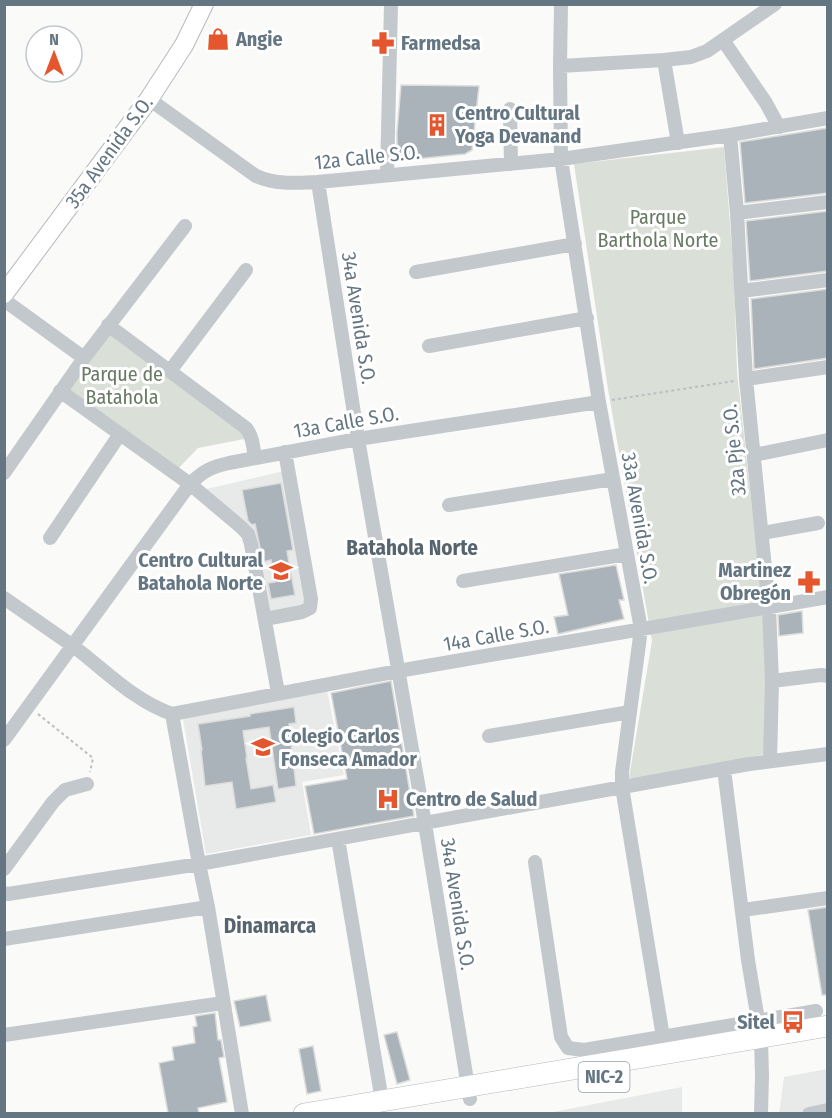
<svg xmlns="http://www.w3.org/2000/svg" width="832" height="1118" font-family="'Fira Sans Condensed',sans-serif">
<rect width="100%" height="100%" fill="#fafaf8"/>
<path fill="#e8e9e9" d="M288,470L310,608L265,619L251,544L198,491Z
M327,690L344,775L302,782L311,835L206,854L183,719Z
M827,1069V1113L779,1114L784,1077Z
M682,1087V1113H548Z"/>
<path fill="#dadfd7" d="M724,147L734,276L737,372L766,635L765,754L643,779L629,778L652,641L608,389L574,164Z
M108,325L246,428L244,439L198,448L174,473L60,391Z"/>
<path fill="#aab3b9" stroke="#dcdcda" stroke-width="1.5" d="M401,85L479,86L472,150L465,154L406,160L397,155V132Z
M828,128V193L745,203L740,142Z
M828,211V271L750,281L746,221Z
M828,289V358L754,369L751,299Z
M281,483L293,550L287,551L295,595L271,599L268,583L275,582L271,560L263,562L255,524L252,525L248,521L242,490Z
M616,565L624,600H619L624,619L558,634L554,617L568,615L559,574Z
M802,611L803,633L779,636L778,615Z
M391,681L414,816L314,834L305,786L347,779L331,693Z
M294,707L296,723L289,724L296,786L278,789L269,727L243,731L247,758H246L251,789L273,785L276,802L236,809L232,782L205,786L201,750H202L198,724L250,716V714Z
M828,907V995H822L808,910Z
M266,995L271,1021L240,1027L234,1001Z
M215,1013L218,1040H221L224,1057L219,1058L227,1102L198,1108L199,1113H168L159,1063L174,1060L172,1047L195,1043L193,1027L197,1026L195,1016Z
M397,1032L410,1080L397,1084L384,1035Z
M313,1046L321,1091L307,1094L299,1049Z"/>
<g fill="none" stroke-linecap="round" stroke-linejoin="round">
<g stroke="#b5babe" stroke-width="20">
<path id="major" d="M4,294L149,99L184,45L204,4"/>
</g>
<g stroke="#b4b9bd" stroke-width="22">
<path id="highway" d="M304,1114L828,1026"/>
</g>
<path stroke="#bbbfc2" stroke-width="2" stroke-dasharray="3 3" stroke-linecap="butt" d="M612,400L734,381
M38,714L93,758L90,772"/>
<path stroke="#c3c8cc" stroke-width="14" d="M561,4L560,66L561,159L599,402L641,629L622,772V787L663,1037
M723,40L766,103L779,127
M664,60L678,143
M560,66L664,60L691,57L707,51L775,4
M149,99L256,176C276,185 296,183 318,182L561,159L730,135L828,118
M510,109L511,164
M730,135L737,213L746,379L769,608L772,681L770,761
M387,175L391,4
M318,182L358,439L425,824L470,1099
M737,213L828,202
M416,272L575,244
M741,291L828,280
M4,300L84,358
M108,325L246,428C253,437 253,447 255,458
M429,346L587,318
M170,371L246,270
M746,379L828,367
M60,391L190,484L241,527L248,534L251,544L278,693
M754,455L828,440
M4,473L84,358L185,226
M449,505L613,479
M762,533L818,523
M50,538L120,434
M463,581L627,554
M4,598C27,614 50,630 73,646C105,670 134,701 172,714L199,864L208,907L242,1114
M265,619L302,612L310,608L311,599L285,452
M772,681L821,675L828,676
M172,714L398,671L828,597
M489,736L630,712
M4,740L190,484C203,471 211,467 229,463L358,439L599,402
M724,769L748,960L761,1038L762,1076L761,1114
M338,839L382,1101
M535,862L561,1037L568,1048L584,1050L816,1011
M4,869L53,802L65,790L87,784
M4,893L8,894L199,864L749,764L828,754
M743,910L828,898
M4,939L208,907
M4,1035L223,1003
M809,1114L828,1110"/>
<use href="#major" stroke="#fff" stroke-width="18"/>
<use href="#highway" stroke="#fff" stroke-width="21"/>
</g>
<defs>
<g id="shop-bare" transform="scale(1.8)"><path d="M-5-2.5h2.3a2.7 3.5 0 0 1 5.4 0H5L5.5 6h-11ZM-1.5-2.5h3a1.5 2.3 0 0 0-3 0Z" fill="#e4572e" stroke="#fff" stroke-width="2.5" paint-order="stroke"/></g>
<g id="pharmacy-bare" transform="scale(1.8)"><path d="M-2-6h4v4h4v4h-4v4h-4v-4h-4v-4h4Z" fill="#e4572e" stroke="#fff" stroke-width="2.5" paint-order="stroke"/></g>
<g id="building-bare" transform="scale(1.8)"><path d="M-4-6H4V6H1V3H-1V6H-4ZM-2.5-4.3h1.7v1.8h-1.7ZM.8-4.3h1.7v1.8H.8ZM-2.5-1h1.7V.8h-1.7ZM.8-1h1.7V.8H.8Z" fill="#e4572e" stroke="#fff" stroke-width="2.5" paint-order="stroke"/></g>
<g id="school-bare" transform="scale(1.8)"><path d="M0-5L7-2L0 1L-7-2ZM-4 1L0 2.5L4 1V4Q0 6-4 4Z" fill="#e4572e" stroke="#fff" stroke-width="2.5" paint-order="stroke"/></g>
<g id="hospital-bare" transform="scale(1.8)"><path d="M-5-5h3v3.5h4V-5h3V5h-3V1.5h-4V5h-3Z" fill="#e4572e" stroke="#fff" stroke-width="2.5" paint-order="stroke"/></g>
<g id="bus-bare" transform="scale(1.8)"><path d="M-5-6H5V4H4V6H2V4H-2V6H-4V4H-5ZM-3.5-4V0h7V-4ZM-3.5 1.2v1.5H-2V1.2ZM2 1.2v1.5H3.5V1.2Z" fill="#e4572e" stroke="#fff" stroke-width="2.5" paint-order="stroke"/></g>
</defs>
<g fill-rule="evenodd">
<use href="#shop-bare" x="218" y="39"/>
<use href="#pharmacy-bare" x="383" y="43"/>
<use href="#building-bare" x="437" y="125"/>
<use href="#school-bare" x="281" y="571"/>
<use href="#pharmacy-bare" x="809" y="582"/>
<use href="#school-bare" x="263" y="747"/>
<use href="#hospital-bare" x="388" y="799"/>
<use href="#bus-bare" x="793" y="1022"/>
</g>
<g text-anchor="middle" stroke-width="6" stroke-linejoin="round" paint-order="stroke">
<rect fill="#fff" stroke="#939fa8" stroke-width="1.5" x="578.5" y="1062" width="51" height="30" rx="4.5"/>
<g font-size="18" font-weight="bold" fill="#657683">
<text x="604" y="1083">NIC-2</text>
</g>
<g font-size="20" font-weight="bold" fill="#657683" stroke="#fff" text-anchor="start">
<text x="236" y="46">Angie</text>
<text x="401" y="50">Farmedsa</text>
<text x="455" y="120">Centro Cultural<tspan x="455" dy="23">Yoga Devanand</tspan></text>
<text x="263" y="567" text-anchor="end">Centro Cultural<tspan x="263" dy="23">Batahola Norte</tspan></text>
<text x="791" y="577" text-anchor="end">Martinez<tspan x="791" dy="23">Obregón</tspan></text>
<text x="281" y="743">Colegio Carlos<tspan x="281" dy="23">Fonseca Amador</tspan></text>
<text x="406" y="806">Centro de Salud</text>
<text x="775" y="1029" text-anchor="end">Sitel</text>
</g>
<g font-size="20" fill="#657683" stroke="#fff">
<text transform="translate(109 152) rotate(-54)" y="7">35a Avenida S.O.</text>
<text transform="translate(367 157) rotate(-6)" y="7">12a Calle S.O.</text>
<text transform="translate(359 318) rotate(81)" y="7">34a Avenida S.O.</text>
<text transform="translate(346 422) rotate(-10)" y="7">13a Calle S.O.</text>
<text transform="translate(734 450) rotate(-96)" y="7">32a Pje S.O.</text>
<text transform="translate(640 518) rotate(80)" y="7">33a Avenida S.O.</text>
<text transform="translate(496 635) rotate(-10)" y="7">14a Calle S.O.</text>
<text transform="translate(458 904) rotate(81)" y="7">34a Avenida S.O.</text>
</g>
<g font-size="20" fill="#687a64" stroke="#fff">
<text x="658" y="224">Parque<tspan x="658" dy="23">Barthola Norte</tspan></text>
<text x="122" y="381">Parque de<tspan x="122" dy="23">Batahola</tspan></text>
</g>
<g font-size="21" font-weight="bold" fill="#57646e" stroke="#fff">
<text x="412" y="555">Batahola Norte</text>
<text x="270" y="933">Dinamarca</text>
</g>
</g>
<rect width="832" height="1118" fill="none" stroke="#657683" stroke-width="12"/>
<g transform="translate(54 54)"><circle r="28" fill="#ffffff" stroke="#c1c8cd" stroke-width="1.5"/>
<path d="M0-4.5L10 22L0 15L-10 22Z" fill="#e4572e"/>
<text y="-9" font-size="16" font-weight="bold" text-anchor="middle" fill="#657683">N</text>
</g>
</svg>
